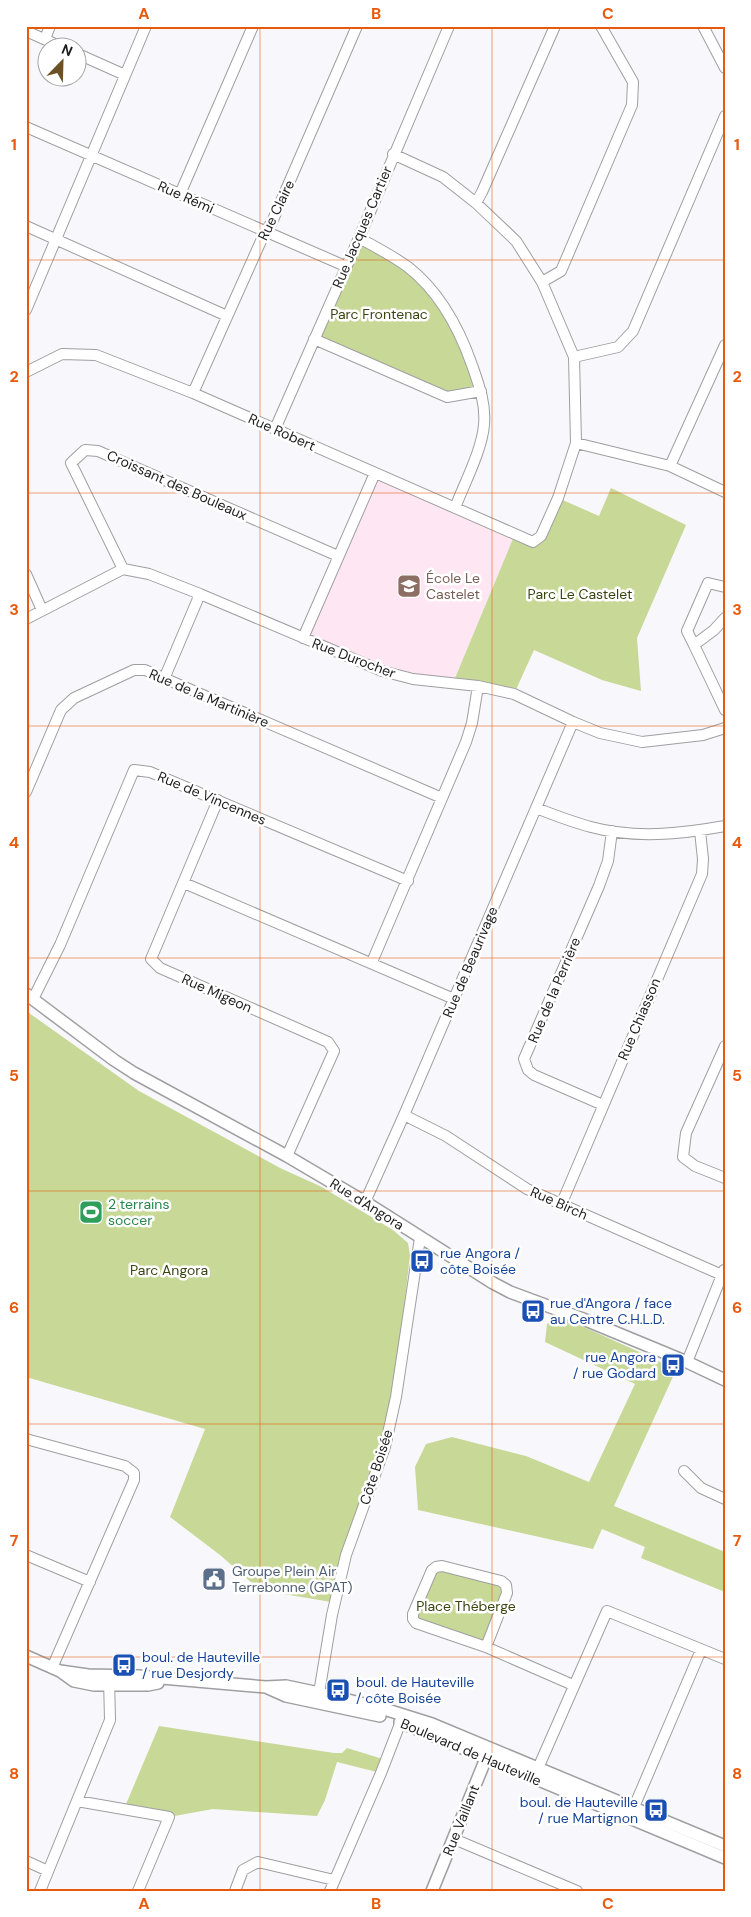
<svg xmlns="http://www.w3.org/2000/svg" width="751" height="1917" font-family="'DM Sans',sans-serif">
<rect width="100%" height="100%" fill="#f8f7fb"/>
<path fill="#fee6f2" d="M375,473L515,534L453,683L413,679L303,638Z"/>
<path fill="#c7d897" d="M359,238C383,258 412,273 433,297C456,323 466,358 479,389L447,397L314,339Z
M611,488L686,525L637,638L641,691L602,680L534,650L514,694L453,683L515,534L533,542L558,498L599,516Z
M29,1013L139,1091L282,1169L320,1186L393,1230L408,1243L410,1255L396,1378L383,1444L331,1602L260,1590L220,1555L170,1517L205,1429L26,1377V1020Z
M557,1315L646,1355L676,1370L614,1506L725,1552V1592L641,1558L645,1547L602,1529L593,1549L418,1510L415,1467L426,1444L452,1437L526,1456L589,1482L635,1384L545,1342L547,1324Z
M436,1567L506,1585L486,1647L416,1623L413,1614Z
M159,1726L334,1753H342L347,1748L386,1760L381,1773L337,1762L325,1800L317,1816L213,1809L169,1817L124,1809Z"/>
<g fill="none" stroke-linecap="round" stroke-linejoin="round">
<g stroke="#9f9fa2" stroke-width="12">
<path id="minor" d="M703,26L725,68
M26,31L64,48
M45,39L50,26
M78,54L125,75
M26,127L345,266
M180,194L253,26
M476,203L482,192L555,26
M26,226L227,316
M359,238C376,247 393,256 408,267C440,292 459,328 472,365C479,385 486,404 484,425C482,450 464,484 455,508
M542,282L561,271L632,105L633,82L601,26
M26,310L146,26
M314,339L447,397L481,391
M574,357L618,347L633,331L725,116
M26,372L62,354L96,355L193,393L533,542L541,536L558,498L576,443L574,357L542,282L516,241L476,203L443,177L393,154
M193,393L265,232L272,222L357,26
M275,429L359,238L449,26
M576,443L670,466L725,492
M670,466L725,345
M123,569L71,463L85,450L98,451L338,556
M26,574L42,610
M725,618L714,630L694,645L725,710
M26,619L123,569L149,574L200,594L382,671L413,679L478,686L514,694L573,722L600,733L642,742L703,735L725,728
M303,638L375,473
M694,645L687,631L708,583L725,587
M164,679L200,594
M26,792L61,710L74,698L134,670H145L442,798
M218,800L151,959L160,968L328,1042L334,1051L287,1156
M536,808C554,815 572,822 591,827C635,839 681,834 725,826
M184,883L454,999
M372,962L466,742L472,723L478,686
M33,999L60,945L134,770L150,772L408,881
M725,1046L686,1133L683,1157L695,1166L725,1178
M603,1105L534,1075L528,1070L524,1059L599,886L608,861L612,831
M404,1115L446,1136L527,1189L722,1275
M365,1202L404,1115L573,722
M561,1205L702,874L703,859L700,831
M687,1362L724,1270
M26,1439L125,1466L134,1473V1480L52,1668
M684,1471L701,1488L725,1499
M26,1555L90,1582
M486,1647L507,1593L506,1585L501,1581L442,1566L436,1567L432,1570L413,1614V1619L416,1623L486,1647L573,1685
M318,1699L332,1615L346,1555L385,1447L396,1397L420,1238
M535,1775L607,1611L725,1659
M77,1801L169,1817L138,1891
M631,1814L701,1650
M454,1839L577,1891
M26,1861L48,1871
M40,1891L110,1720L109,1678
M235,1891L243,1870L258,1862L334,1880
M330,1891L381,1773L403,1716"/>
</g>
<g stroke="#9f9fa2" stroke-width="14">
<path id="tertiary" d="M26,994L114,1060L134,1073L287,1156L365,1202L493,1283L510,1292L583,1319L687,1362L725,1380
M26,1656L60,1671L74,1681L94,1685H148L158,1683
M60,1671L88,1675L139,1676L266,1687L286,1686L319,1693L381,1708L432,1724L725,1846
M268,1688L286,1696L380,1716
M400,1722L725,1858
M432,1891L489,1751"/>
</g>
<use href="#minor" stroke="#fff" stroke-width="10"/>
<use href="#tertiary" stroke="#fff" stroke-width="11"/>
</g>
<path fill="none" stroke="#e8590c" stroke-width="1" stroke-opacity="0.55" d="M260,26V1891M492,26V1891M26,260H725M26,493H725M26,726H725M26,958H725M26,1191H725M26,1424H725M26,1657H725"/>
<defs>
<g id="school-square" transform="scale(1.25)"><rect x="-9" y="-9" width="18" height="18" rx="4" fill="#8d6e63" stroke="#fff"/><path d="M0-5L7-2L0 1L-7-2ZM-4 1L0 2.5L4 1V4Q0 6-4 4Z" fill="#fff"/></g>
<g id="stadium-square" transform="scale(1.25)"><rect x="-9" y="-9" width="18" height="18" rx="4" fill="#2e9e5b" stroke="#fff"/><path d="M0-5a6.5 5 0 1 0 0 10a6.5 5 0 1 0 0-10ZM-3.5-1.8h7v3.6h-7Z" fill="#fff"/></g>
<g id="bus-square" transform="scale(1.25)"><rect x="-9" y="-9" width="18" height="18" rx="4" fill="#1a4fb4" stroke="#fff"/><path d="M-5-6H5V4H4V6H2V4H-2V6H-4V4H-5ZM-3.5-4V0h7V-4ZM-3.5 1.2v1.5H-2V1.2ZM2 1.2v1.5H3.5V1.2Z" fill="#fff"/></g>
<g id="civic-square" transform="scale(1.25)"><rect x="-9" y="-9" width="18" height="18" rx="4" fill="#5c6f8a" stroke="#fff"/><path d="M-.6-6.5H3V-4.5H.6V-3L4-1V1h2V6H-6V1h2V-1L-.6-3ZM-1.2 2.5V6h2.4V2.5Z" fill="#fff"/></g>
</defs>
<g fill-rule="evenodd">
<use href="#school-square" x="409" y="586"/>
<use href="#stadium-square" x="91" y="1212"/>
<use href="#bus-square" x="422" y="1261"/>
<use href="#bus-square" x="533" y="1311"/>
<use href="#bus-square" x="673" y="1365"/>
<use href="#civic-square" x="214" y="1579"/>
<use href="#bus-square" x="124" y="1665"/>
<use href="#bus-square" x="338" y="1690"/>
<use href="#bus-square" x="656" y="1810"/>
</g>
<g text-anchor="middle" stroke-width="5" stroke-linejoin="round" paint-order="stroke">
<g font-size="14" fill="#1d1d1e" stroke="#fff">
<text transform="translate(186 197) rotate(24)" y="5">Rue Rémi</text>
<text transform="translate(276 210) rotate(-64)" y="5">Rue Claire</text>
<text transform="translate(362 227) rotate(-67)" y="5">Rue Jacques Cartier</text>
<text transform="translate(282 432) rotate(24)" y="5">Rue Robert</text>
<text transform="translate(177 485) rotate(24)" y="5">Croissant des Bouleaux</text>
<text transform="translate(354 658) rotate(21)" y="5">Rue Durocher</text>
<text transform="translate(209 698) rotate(23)" y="5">Rue de la Martinière</text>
<text transform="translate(212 798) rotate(23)" y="5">Rue de Vincennes</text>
<text transform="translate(470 962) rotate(-67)" y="5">Rue de Beaurivage</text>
<text transform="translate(554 990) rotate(-67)" y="5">Rue de la Perrière</text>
<text transform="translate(217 993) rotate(24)" y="5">Rue Migeon</text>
<text transform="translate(639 1019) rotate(-67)" y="5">Rue Chiasson</text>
<text transform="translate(559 1203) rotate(24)" y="5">Rue Birch</text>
<text transform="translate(367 1204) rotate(32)" y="5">Rue d'Angora</text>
<text transform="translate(376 1467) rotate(-72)" y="5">Côte Boisée</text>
<text transform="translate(471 1752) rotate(23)" y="5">Boulevard de Hauteville</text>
<text transform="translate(461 1820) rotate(-68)" y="5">Rue Vaillant</text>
</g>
<g font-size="14" fill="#3a4413" stroke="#fff">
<text x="379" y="319">Parc Frontenac</text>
<text x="580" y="599">Parc Le Castelet</text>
<text x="169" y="1275">Parc Angora</text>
<text x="466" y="1611">Place Théberge</text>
</g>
<g font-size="14" fill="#785e54" stroke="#fff" text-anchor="start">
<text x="426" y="583">École Le<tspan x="426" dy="16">Castelet</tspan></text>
</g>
<g font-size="14" fill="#27864d" stroke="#fff" text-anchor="start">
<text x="108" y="1209">2 terrains<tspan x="108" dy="16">soccer</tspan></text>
</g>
<g font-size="14" fill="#164399" stroke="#fff" text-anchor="start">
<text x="440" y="1258">rue Angora /<tspan x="440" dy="16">côte Boisée</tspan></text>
<text x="550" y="1308">rue d'Angora / face<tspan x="550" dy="16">au Centre C.H.L.D.</tspan></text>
<text x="656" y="1362" text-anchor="end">rue Angora<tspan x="656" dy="16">/ rue Godard</tspan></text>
<text x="142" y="1662">boul. de Hauteville<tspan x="142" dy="16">/ rue Desjordy</tspan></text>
<text x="356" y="1687">boul. de Hauteville<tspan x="356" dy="16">/ côte Boisée</tspan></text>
<text x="638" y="1807" text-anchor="end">boul. de Hauteville<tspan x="638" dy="16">/ rue Martignon</tspan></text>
</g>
<g font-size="14" fill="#4e5e75" stroke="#fff" text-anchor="start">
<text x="232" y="1576">Groupe Plein Air<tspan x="232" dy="16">Terrebonne (GPAT)</tspan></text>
</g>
</g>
<rect width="751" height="1917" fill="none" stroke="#ffffff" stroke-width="55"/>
<g transform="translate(62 62) rotate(23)"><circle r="24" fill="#ffffff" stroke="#a5a5a5"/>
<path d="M0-4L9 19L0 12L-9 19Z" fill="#6d5124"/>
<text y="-8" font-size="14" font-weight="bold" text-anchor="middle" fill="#1d1d1e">N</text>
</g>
<rect x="28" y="28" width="696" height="1862" fill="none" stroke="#e8590c" stroke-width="2"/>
<g font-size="16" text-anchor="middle" font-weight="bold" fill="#e8590c">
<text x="144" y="19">A</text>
<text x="376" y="19">B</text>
<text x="608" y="19">C</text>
<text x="14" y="150">1</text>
<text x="737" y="150">1</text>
<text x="14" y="382">2</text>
<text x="737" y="382">2</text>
<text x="14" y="615">3</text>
<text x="737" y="615">3</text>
<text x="14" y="848">4</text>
<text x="737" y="848">4</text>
<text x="14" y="1081">5</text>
<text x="737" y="1081">5</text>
<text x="14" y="1313">6</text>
<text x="737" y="1313">6</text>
<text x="14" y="1546">7</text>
<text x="737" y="1546">7</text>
<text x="14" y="1779">8</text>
<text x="737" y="1779">8</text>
<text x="144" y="1909">A</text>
<text x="376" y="1909">B</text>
<text x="608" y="1909">C</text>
</g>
</svg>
